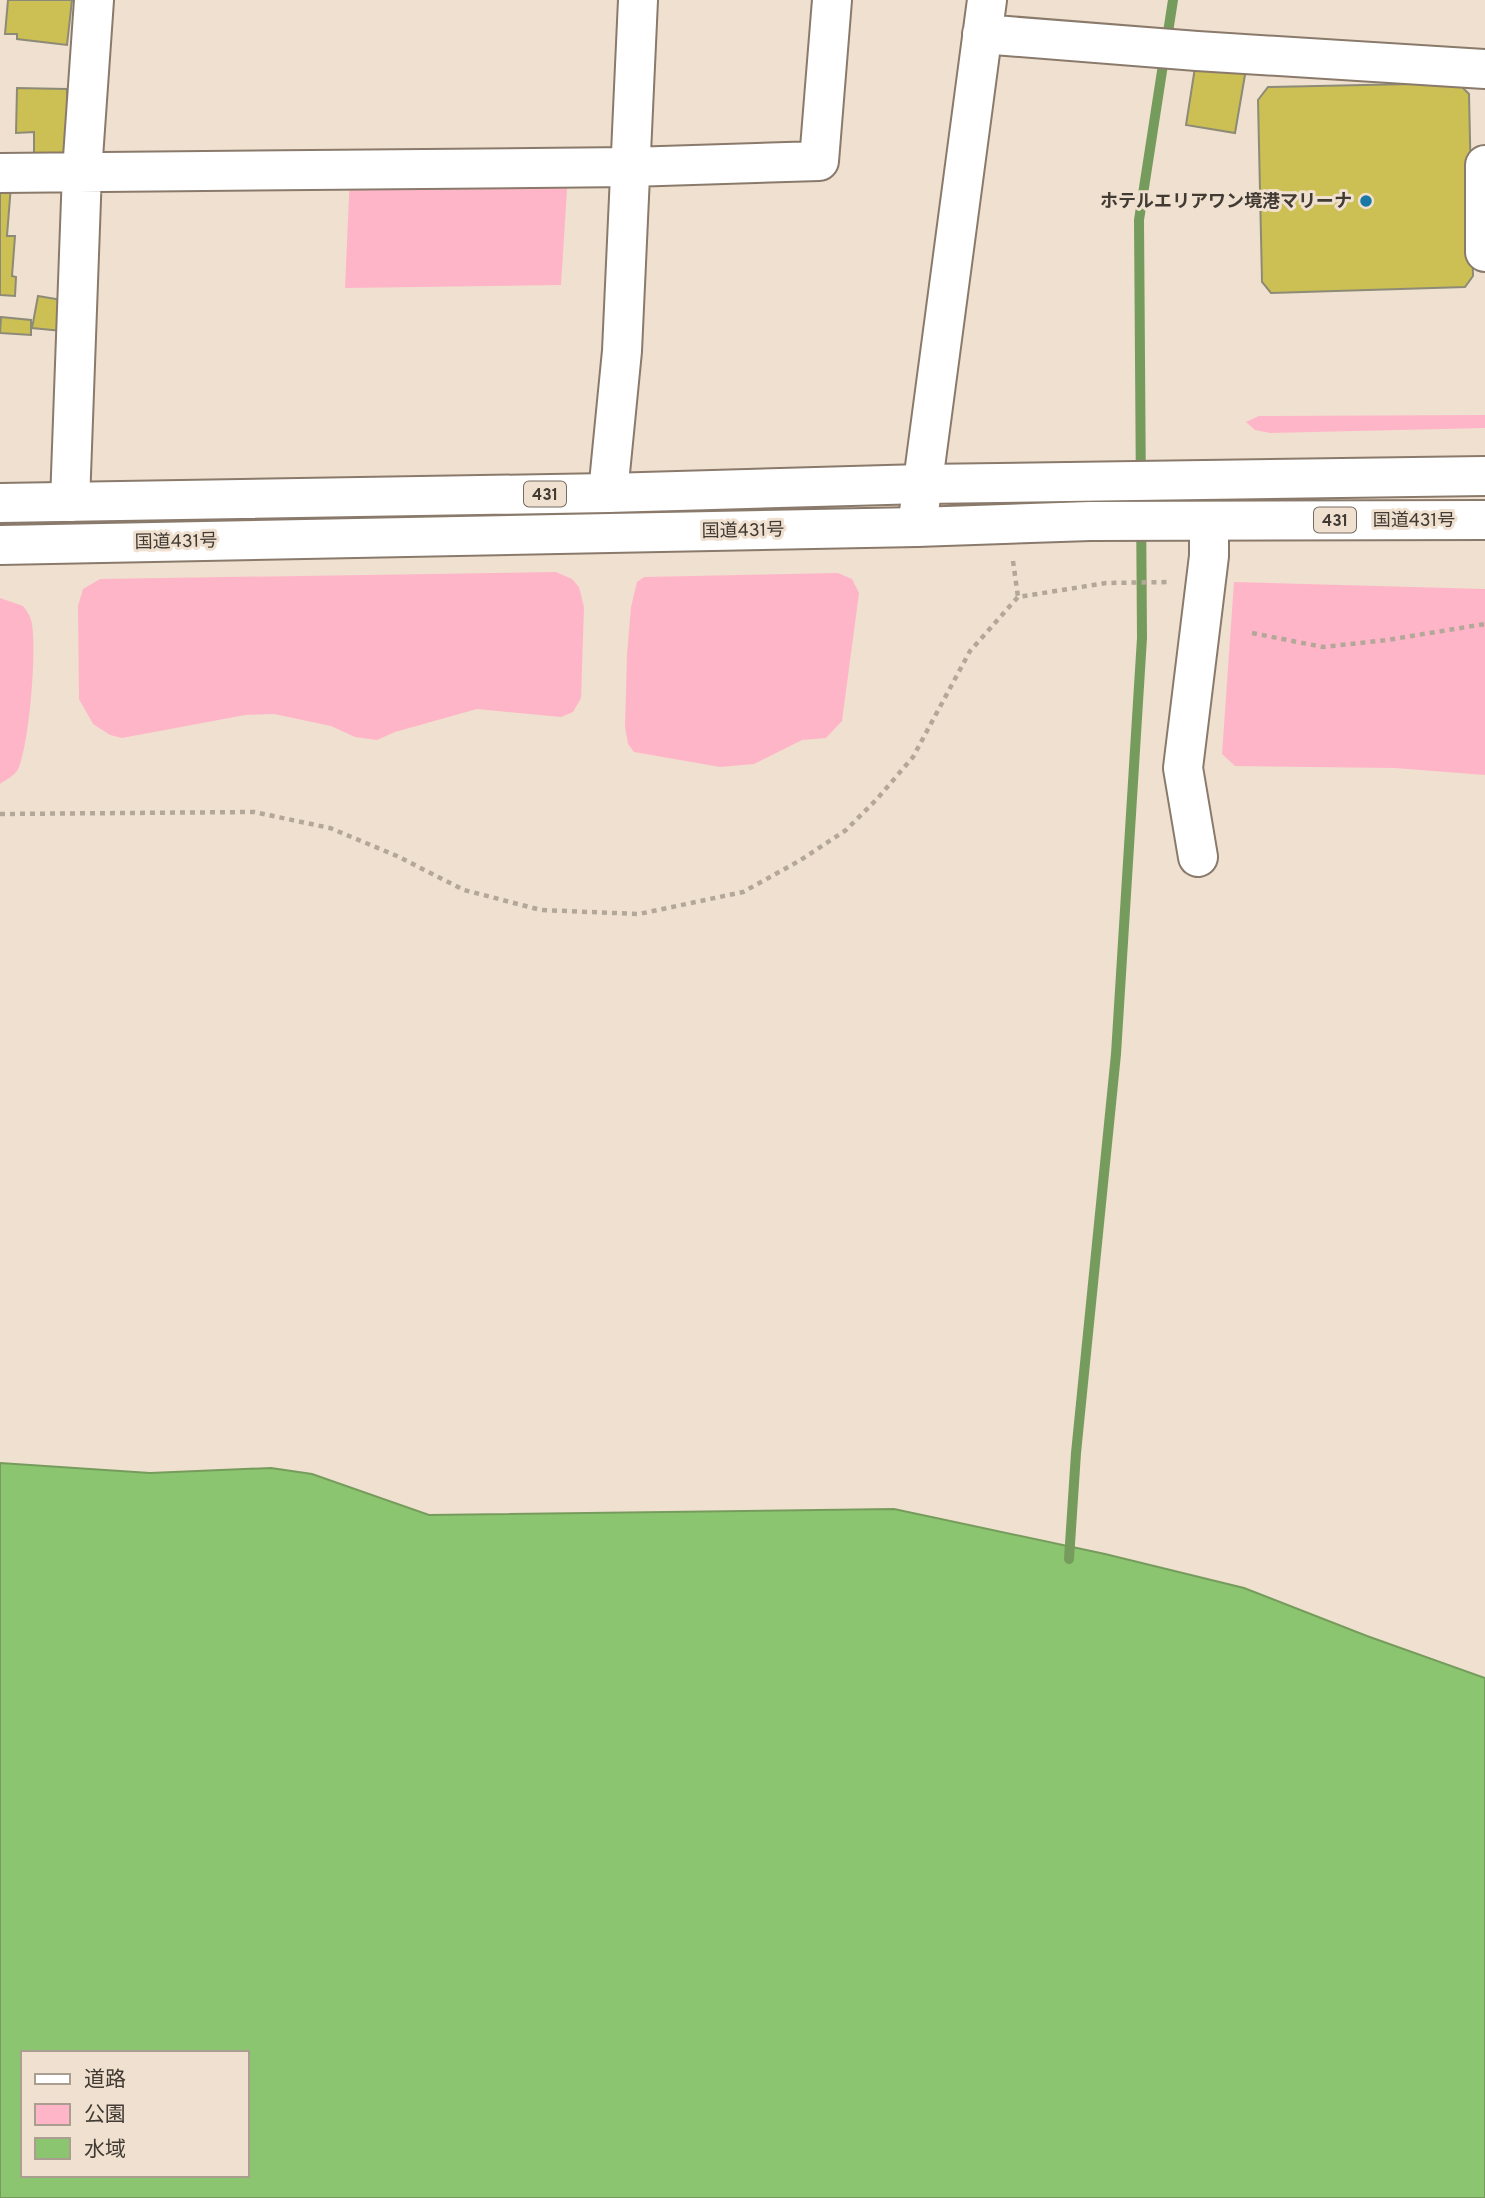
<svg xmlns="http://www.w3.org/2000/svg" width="1485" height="2198" font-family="Overpass,'Noto Sans JP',sans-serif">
<rect width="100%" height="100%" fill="#f0e0cf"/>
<path fill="#ffb5c8" d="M350,174H568L561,285L345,288Z
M1485,415V428L1270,433L1255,430L1246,422L1259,416Z
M556,572L572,579L579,587L584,607L581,698L573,712L561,717L477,709L395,732L377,740L355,737L331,726L274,714L245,715L122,738L110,735L93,724L79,699L78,606L83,589L100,579Z
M838,573L852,579L859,593L842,721L826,738L802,740L754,764L720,767L634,752L628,744L625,727L627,654L631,607L637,582L644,577Z
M1234,582L1485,589V775L1395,768L1235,766L1222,754Z
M0,598L23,606C26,610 30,615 31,620C38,641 29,752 17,771C14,776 5,780 0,784Z"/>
<path fill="#8cc56f" stroke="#769c5d" stroke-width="2" fill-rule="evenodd" d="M0,1463L150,1473L271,1468L312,1474L429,1515L894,1509L1105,1554L1244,1588L1367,1636L1485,1678V2198H0ZM23,2053H247V2175H23Z"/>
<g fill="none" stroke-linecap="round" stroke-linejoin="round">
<path stroke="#769c5d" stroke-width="10" d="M1069,1559L1076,1453L1116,1054L1142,638L1139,220L1173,0"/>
</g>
<path fill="#ccbf53" stroke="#8d8b77" stroke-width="2" d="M8,0H72L67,45L17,39V34H5Z
M1196,61L1246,69L1235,133L1186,125Z
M1458,83L1469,94L1473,276L1465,287L1271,293L1262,282L1258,100L1268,87Z
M17,88L67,89V161H34V132L16,133Z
M0,185H11L7,236H15L12,276L16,277L15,296L0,295Z
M38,296L68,301L62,331L32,328Z
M1,317L31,320V335L0,333Z"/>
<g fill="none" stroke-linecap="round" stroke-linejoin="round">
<g stroke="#897a6b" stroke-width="42">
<path id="minor" d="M982,34L1197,51L1485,69
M1485,165V252
M0,173L630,167L819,161L832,0
M608,493L622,351L638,0
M70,502L82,172L94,0
M917,527L987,0
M1198,857L1183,768L1209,556V521"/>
</g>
<g stroke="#897a6b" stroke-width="42">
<path id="highway" d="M0,503L608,493L922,484L1485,476
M0,545L917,527L1090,521L1485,520"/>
</g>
<path stroke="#b3a799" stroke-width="4.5" stroke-dasharray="5 5" stroke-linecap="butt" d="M1013,561L1018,597
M1252,633L1323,647L1387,640L1485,624
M0,814L254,812L330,828L397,856L464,890L541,910L639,914L743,892L799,861L846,830L877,799L913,757L970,651L1018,597L1106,583L1170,582"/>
<use href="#minor" stroke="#fff" stroke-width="38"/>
<use href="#highway" stroke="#fff" stroke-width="38"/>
</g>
<circle fill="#1a78a5" stroke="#f0e0cf" stroke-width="2.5" cx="1366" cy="201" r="7"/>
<g text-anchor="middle" stroke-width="6" stroke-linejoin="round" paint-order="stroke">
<g fill="#f0e0cf" stroke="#766c62" stroke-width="2">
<rect x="524" y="481.5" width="42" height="25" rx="5"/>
<rect x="1314" y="507.5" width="42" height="25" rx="5"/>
</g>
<g font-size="16" font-weight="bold" fill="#413b34">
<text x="545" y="500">431</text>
<text x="1335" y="526">431</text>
</g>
<g font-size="18" font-weight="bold" fill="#413b34" stroke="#f0e0cf" text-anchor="end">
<text x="1352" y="207">ホテルエリアワン境港マリーナ</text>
</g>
<g font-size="18" fill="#413b34" stroke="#f0e0cf">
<text x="1414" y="526">国道431号</text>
<text transform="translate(743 530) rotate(-1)" y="6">国道431号</text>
<text transform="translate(176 541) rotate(-1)" y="6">国道431号</text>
</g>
</g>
<rect x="21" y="2051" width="228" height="126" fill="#f0e0cf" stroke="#aa9e91" stroke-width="2"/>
<rect x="35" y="2074" width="35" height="10" fill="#ffffff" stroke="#aa9e91" stroke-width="2"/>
<text x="84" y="2086" font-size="21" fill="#413b34">道路</text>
<rect x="35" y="2104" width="35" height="21" fill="#ffb5c8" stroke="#aa9e91" stroke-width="2"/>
<text x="84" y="2121" font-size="21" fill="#413b34">公園</text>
<rect x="35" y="2138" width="35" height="21" fill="#8cc56f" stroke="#aa9e91" stroke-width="2"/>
<text x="84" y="2156" font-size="21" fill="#413b34">水域</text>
</svg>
